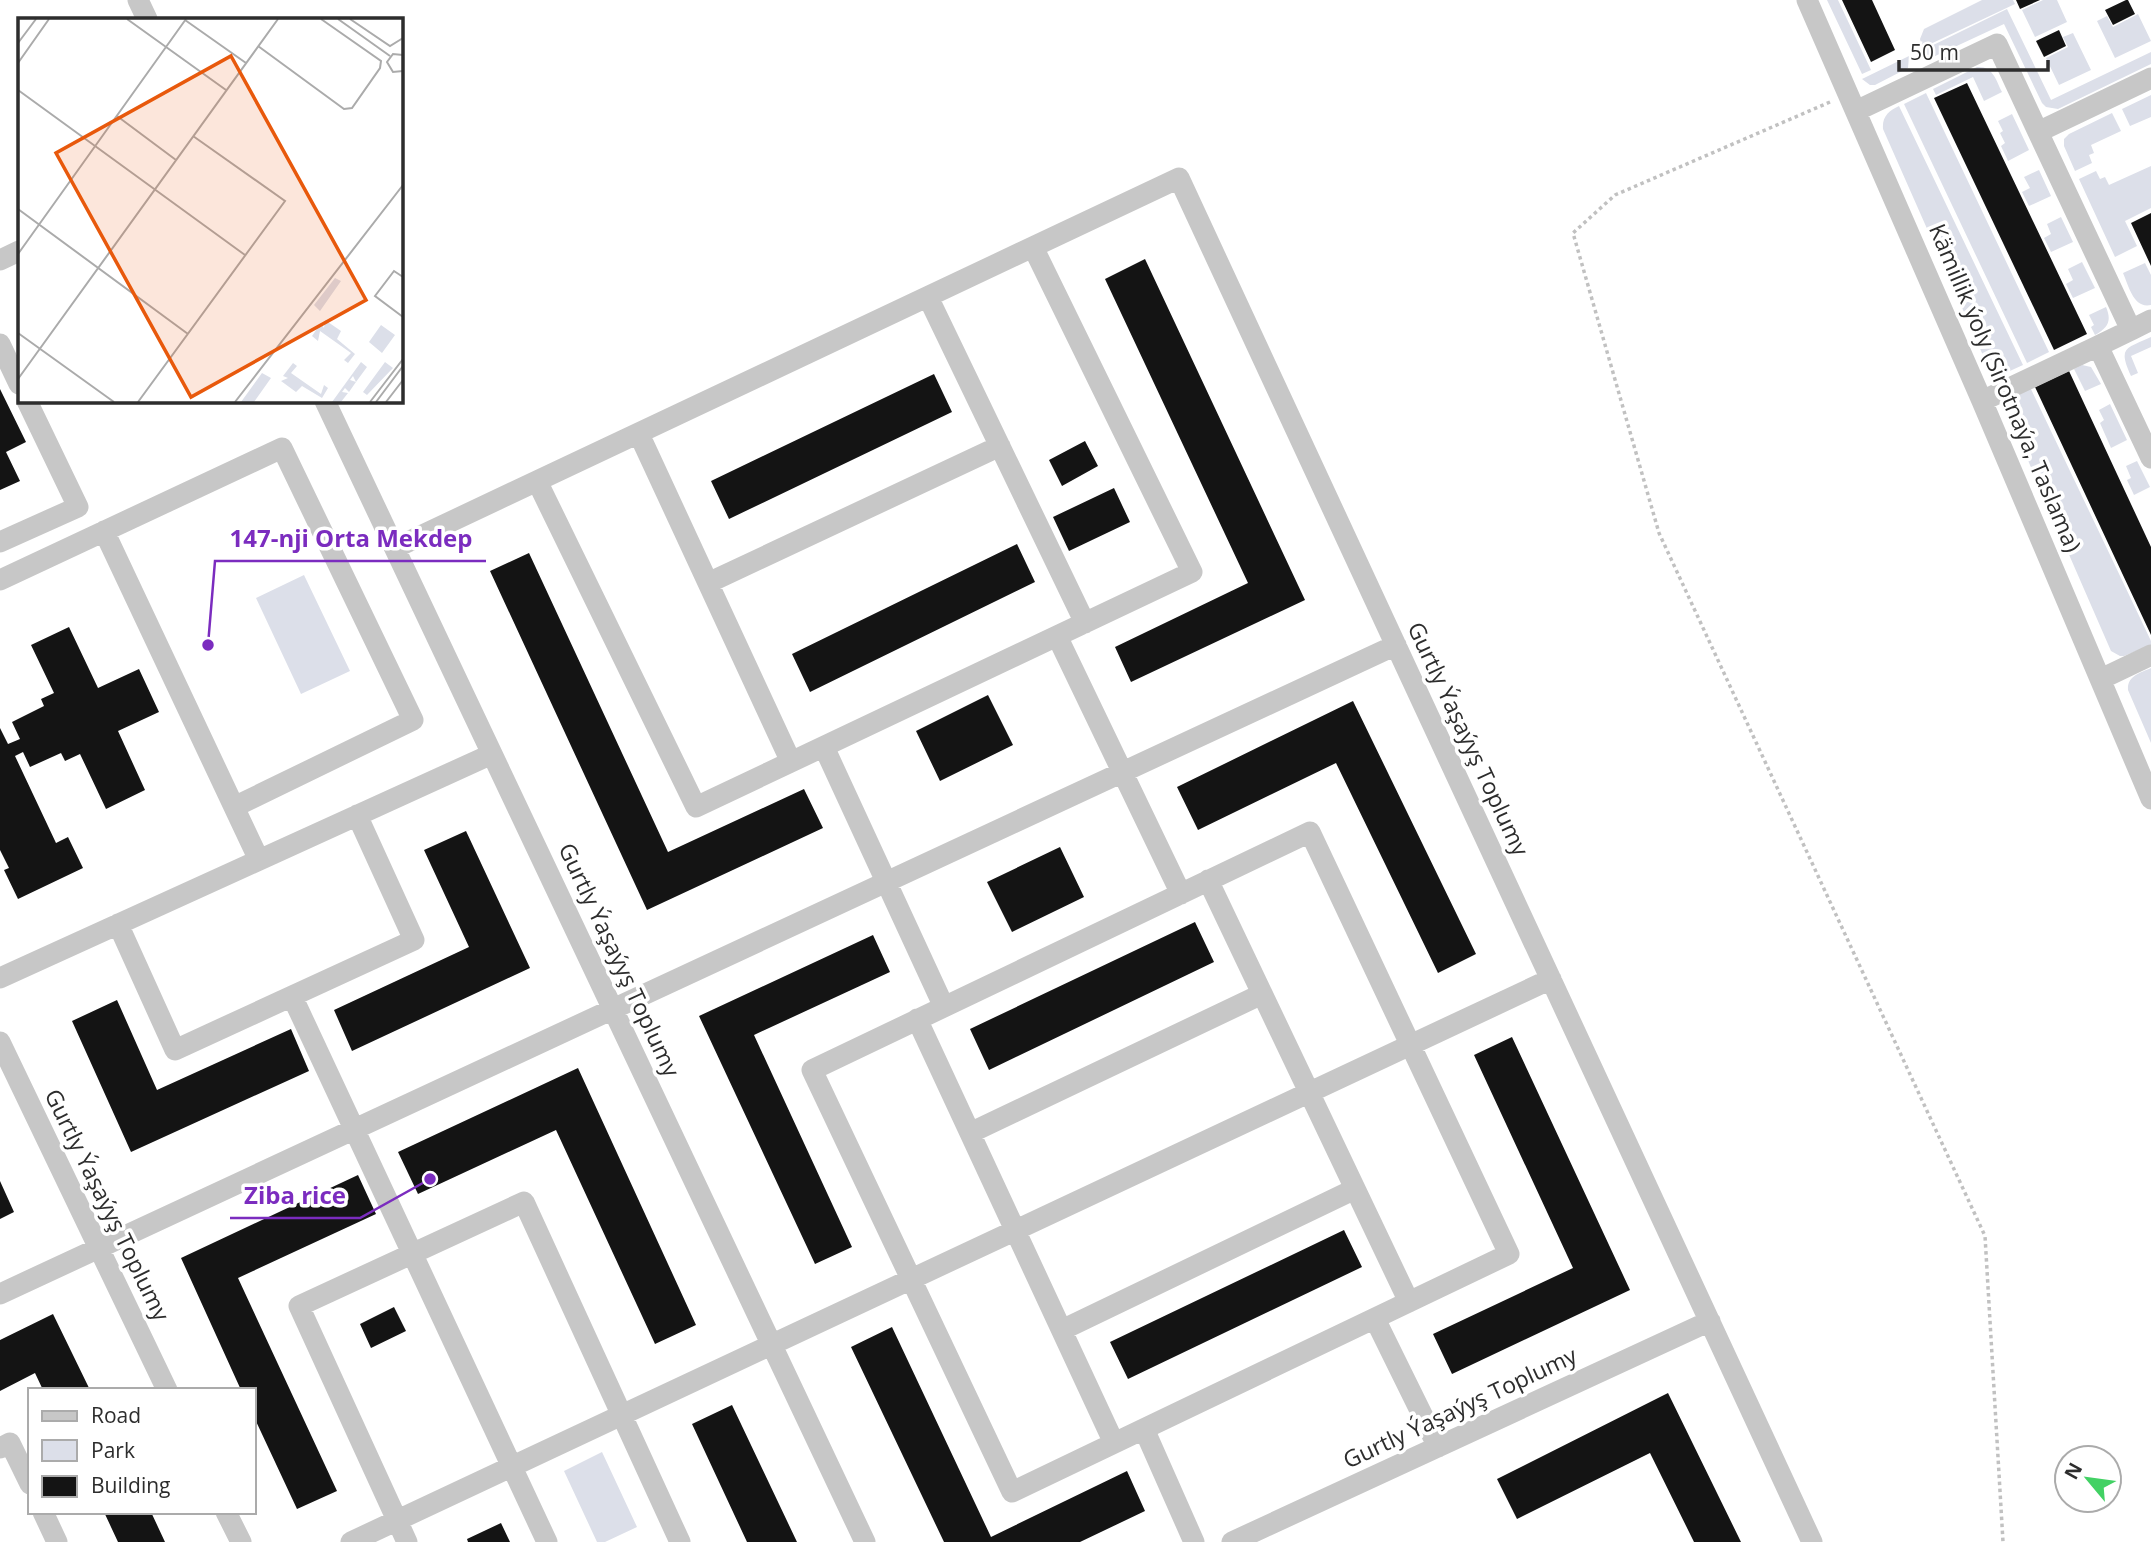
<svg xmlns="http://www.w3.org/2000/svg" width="2151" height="1542" font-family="'Open Sans',sans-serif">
<rect width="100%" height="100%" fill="#fff"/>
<path fill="#dcdfe9" d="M1827,0H1838L1871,70L1862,74Z
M1982,0H2013L2015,4L1922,48L1920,39L1924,29Z
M2043,0H2057L2067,22L2035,37L2022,10Z
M2007,9L2051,100L2151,52V64L2058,109L2046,107L2042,103L2004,24L1933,57L1925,54L1923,50Z
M2138,14L2151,41L2115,58L2097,21L2107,16L2113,27Z
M2073,33L2091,70L2059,85L2046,58L2068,47L2063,37Z
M1909,56L1908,68L1875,85H1870L1862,79Z
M1977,67C1993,66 1996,80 2002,92L1984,101L1973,77L1936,95L1933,89Z
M1926,93L2049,352L2027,363L1904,104Z
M2151,95V117L2130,126L2122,109Z
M1899,106L2023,365L2001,375L1992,373L1989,369L1883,129C1882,116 1889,111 1899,106Z
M2112,113L2121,131L2091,145L2094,153L2089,155L2092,163L2075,171L2064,146V139L2069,134Z
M2012,114L2029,150L2008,161L2001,146L2005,143L2000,133L2003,131L1998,121Z
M2151,166V208L2125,221L2137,246L2115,257L2079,179L2096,171L2100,179L2105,177L2109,185Z
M2039,170L2051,196L2029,206L2022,192L2030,188L2024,177Z
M2061,217L2073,242L2051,252L2044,238L2051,234L2047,224Z
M2082,262L2095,288L2073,298L2066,284L2073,280L2068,269Z
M2145,263L2151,275V305C2134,309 2129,287 2123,273Z
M2106,307C2112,321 2108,328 2095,335L2091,327L2094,325L2089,315Z
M2151,337V347L2131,356L2138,373L2131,376C2118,347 2125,349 2151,337Z
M2082,365L2091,367L2101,384L2085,391L2074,369Z
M2030,387L2151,641V645L2124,656H2120L2111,651L2006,410L2008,399Z
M2110,404L2127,440L2111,448L2100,423L2104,420L2099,410Z
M2137,461L2150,487L2134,495L2127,480L2131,478L2126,466Z
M304,575L350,671L301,694L256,598Z
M2151,668V743L2128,690C2127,676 2140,673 2151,668Z
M602,1452L637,1527L605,1542H597L564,1471Z"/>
<path fill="#141414" d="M1842,0H1872L1895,50L1871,62Z
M2016,0H2040L2020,9Z
M2126,0H2128L2135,14L2113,25L2105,10Z
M2059,30L2066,46L2044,57L2036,41Z
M1967,83L2087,334L2054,350L1934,98Z
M2151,213V266L2131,223Z
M1145,259L1305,600L1131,682L1115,647L1248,583L1105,279Z
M2069,371L2151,547V635L2035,387Z
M934,374L952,412L729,519L711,481Z
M0,389L26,442L6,452L20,481L0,490Z
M1085,441L1098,466L1062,486L1049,460Z
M1114,488L1130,522L1069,551L1053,517Z
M1017,544L1035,582L810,692L792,654Z
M529,553L668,852L804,789L823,828L647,910L490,571Z
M69,627L98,688L139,669L159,712L118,731L145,790L106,809L80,754L65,761L61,753L30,767L23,752L15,756L56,843L68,837L83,868L18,899L4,870L9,868L0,850V728L8,744L20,739L12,722L44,706L41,699L54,693L31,645Z
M988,695L1013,745L940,781L916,731Z
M1353,701L1476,954L1438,973L1336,763L1198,830L1177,787Z
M466,831L530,968L352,1051L334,1010L469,947L424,850Z
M1060,847L1084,897L1012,932L987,882Z
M1195,922L1214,962L989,1070L970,1029Z
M873,935L890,972L754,1035L852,1247L815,1264L699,1016Z
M117,1000L157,1090L291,1029L309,1071L131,1152L72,1021Z
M1512,1037L1630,1290L1452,1374L1433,1334L1573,1268L1474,1055Z
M578,1068L696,1325L655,1344L556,1130L418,1194L398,1152Z
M358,1175L376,1214L238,1278L337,1491L297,1509L254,1417V1390H241L181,1258Z
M0,1181L14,1212L0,1219Z
M1344,1230L1362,1267L1128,1379L1110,1342Z
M394,1307L406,1331L371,1348L360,1324Z
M53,1314L90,1390H43L35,1373L0,1391V1340Z
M892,1327L991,1537L1127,1471L1145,1511L1080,1542H944L851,1347Z
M1668,1393L1741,1542H1694L1650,1453L1517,1519L1497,1479Z
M732,1405L797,1542H747L692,1424Z
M104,1512H151L165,1542H118Z
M501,1523L510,1542H468L467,1539Z"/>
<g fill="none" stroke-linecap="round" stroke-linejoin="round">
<path stroke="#c1c1c1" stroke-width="3.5" stroke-dasharray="3.5 3.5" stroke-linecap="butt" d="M1830,102L1615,195L1573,233L1659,533L1985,1236L2003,1542"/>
<path stroke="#c7c7c7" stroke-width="21" d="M138,0L147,19
M1807,0L1982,401L2151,799
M1856,111L1997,44L2038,132L2151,78
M2038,132L2131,330L2151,320
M0,260L19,251
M928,297L1085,623
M2131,330L2098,346L2151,458
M0,344L19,384
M325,401L865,1542
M1982,401L2098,346
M639,434L791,762
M537,481L696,807L1192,572L1033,247
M104,531L259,860
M0,542L78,507L27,401
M395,548L1179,178L1812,1542
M0,580L282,448L413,720L234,807
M708,583L1000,446
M1057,636L1181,894
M2101,679L2151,655
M824,747L944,1007
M1310,832L1509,1254L1012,1492L812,1070Z
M1208,880L1409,1302
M118,924L175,1050L414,940L357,815
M0,978L492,754
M292,996L547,1542
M917,1019L1114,1443
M0,1042L167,1390
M970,1133L1262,994
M0,1294L1396,645
M1375,1319L1438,1447
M1062,1330L1355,1189
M1144,1429L1194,1542
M0,1448L10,1443L30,1484
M43,1512L57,1542
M226,1512L241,1542
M351,1542L1551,979
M407,1542L299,1306L524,1202L680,1542
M1232,1542L1710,1321"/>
</g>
<g text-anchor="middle" stroke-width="7" stroke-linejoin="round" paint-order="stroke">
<g font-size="23" fill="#2d2d2d" stroke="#fff">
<text transform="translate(2005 388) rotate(67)" y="8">Kämillik ýoly (Sirotnaýa, Taslama)</text>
<text transform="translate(1468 739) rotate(65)" y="8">Gurtly Ýaşaýyş Toplumy</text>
<text transform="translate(619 960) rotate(65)" y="8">Gurtly Ýaşaýyş Toplumy</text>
<text transform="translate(107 1205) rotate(64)" y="8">Gurtly Ýaşaýyş Toplumy</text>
<text transform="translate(1460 1408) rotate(-25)" y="8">Gurtly Ýaşaýyş Toplumy</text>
</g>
</g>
<g transform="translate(18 18)">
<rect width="385" height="385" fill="#fff"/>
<path d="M317,260L323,263L302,293L296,287ZM307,302L323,313L319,321L337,336L330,345L326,342L333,335L302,313L300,323L294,318L303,305L306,310ZM363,307L377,317L364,335L351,324ZM343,344L349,349L338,364L335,358L332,362L338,364L331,374L327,370L324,374L330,375L323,384H314ZM367,344L375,350L349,377L345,374ZM275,345L279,348L273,355L303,376L306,367L310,370L304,380L284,368L278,374L263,363L270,360L265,358ZM244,355L253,360L236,384H223Z" fill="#dcdfe9"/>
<path fill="none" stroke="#ababab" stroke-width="2" d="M109,1L208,72M320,1L372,38M332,1L372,28L385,20M167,2L228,45M0,25L18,1M240,28L326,91L334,90L362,50L363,43L303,1M385,37L375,36L369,44L375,54L385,53M0,45L31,1M0,72L227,237M99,98L158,142M0,191L170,316M0,236L168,1M385,259L376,253L357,278L385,299M0,315L96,384M0,361L260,1M120,384L267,183L175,118M217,384L385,167M352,384L385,341M358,384L385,348M368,384L385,362"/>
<path fill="#e8590c" fill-opacity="0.15" stroke="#e8590c" stroke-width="3.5" d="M213,38L348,282L173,379L38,135Z"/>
<rect width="385" height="385" fill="none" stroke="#2d2d2d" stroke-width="3.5"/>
</g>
<path fill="none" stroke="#7b2cbf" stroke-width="2.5" d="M208 645L215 561H486M430 1179L360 1218H230"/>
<g fill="#7b2cbf" stroke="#fff" stroke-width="2.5">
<circle cx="208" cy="645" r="7"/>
<circle cx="430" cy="1179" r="7"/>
</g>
<g font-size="24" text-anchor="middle" font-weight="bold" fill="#7b2cbf" stroke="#fff" stroke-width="7" stroke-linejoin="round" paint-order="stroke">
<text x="351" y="547">147-nji Orta Mekdep</text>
<text x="295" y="1204">Ziba rice</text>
</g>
<rect x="28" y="1388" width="228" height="126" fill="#ffffff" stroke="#ababab" stroke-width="2"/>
<rect x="42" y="1411" width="35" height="10" fill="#c7c7c7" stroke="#ababab" stroke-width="2"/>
<text x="91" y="1423" font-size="21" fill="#2d2d2d">Road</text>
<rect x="42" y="1440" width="35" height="21" fill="#dcdfe9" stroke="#ababab" stroke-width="2"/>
<text x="91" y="1458" font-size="21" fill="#2d2d2d">Park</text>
<rect x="42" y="1476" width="35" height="21" fill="#141414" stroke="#ababab" stroke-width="2"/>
<text x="91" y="1493" font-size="21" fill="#2d2d2d">Building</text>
<g transform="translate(2088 1479) rotate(299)"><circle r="33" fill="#ffffff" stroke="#ababab" stroke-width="2"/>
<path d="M0-5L12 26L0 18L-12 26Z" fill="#42d164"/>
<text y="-10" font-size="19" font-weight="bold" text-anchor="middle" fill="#2d2d2d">N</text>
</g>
<path d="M1899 60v10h149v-10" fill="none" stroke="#2d2d2d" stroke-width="3.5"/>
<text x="1910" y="60" font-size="21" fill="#2d2d2d" stroke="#ffffff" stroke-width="5" paint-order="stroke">50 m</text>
</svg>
